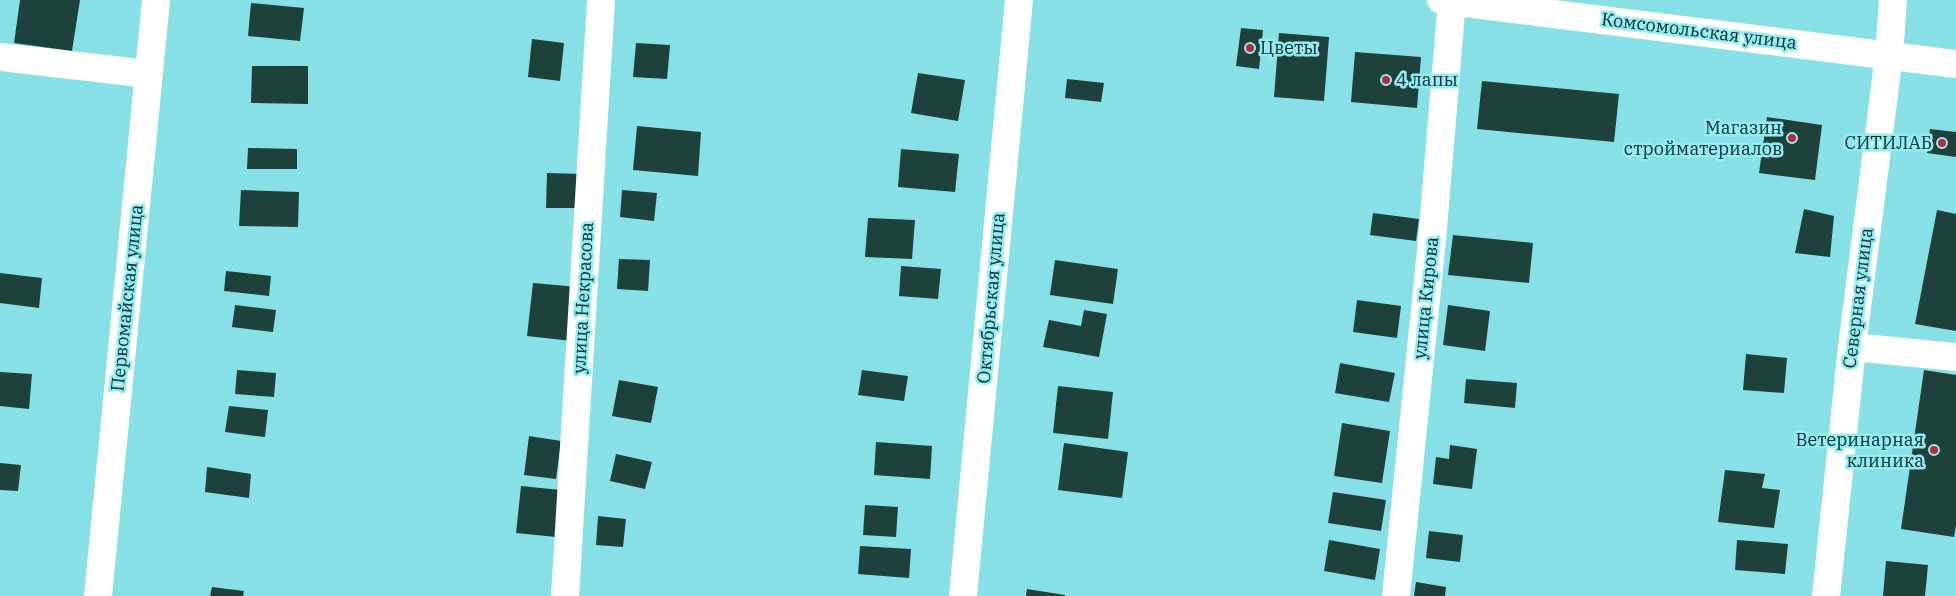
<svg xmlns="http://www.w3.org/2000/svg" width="1956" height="596" font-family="'IBM Plex Serif',serif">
<rect width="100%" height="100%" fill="#86e0e6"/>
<path fill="#1e423b" d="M20,0H80L72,51L14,43Z
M251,3L304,8L300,41L248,36Z
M1241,28L1263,30L1259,69L1236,66Z
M1279,33L1329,37L1324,101L1274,97Z
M532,39L564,43L560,81L528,77Z
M636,43L670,45L667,79L633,77Z
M1355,52L1421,57L1417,108L1351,102Z
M252,66H308V104L251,103Z
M918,73L965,80L958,121L911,113Z
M1067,79L1104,83L1101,102L1065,98Z
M1482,81L1619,94L1614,142L1477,129Z
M1767,117L1822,125L1815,180L1759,173Z
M637,126L701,132L698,176L633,170Z
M1930,129L1956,132V157L1927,153Z
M248,148L297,149V169H247Z
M901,149L959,154L955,192L898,187Z
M547,173L584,174L583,208H546Z
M241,190L299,192L298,227L239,226Z
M622,190L657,193L654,221L620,217Z
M1804,209L1834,216L1830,257L1795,253Z
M1937,210L1956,214V331L1915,324Z
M1373,213L1419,219L1416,241L1370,235Z
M868,218L915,220L912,259L865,257Z
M1453,235L1533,243L1529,283L1448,275Z
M619,259L650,260L648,291L617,289Z
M1055,260L1118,269L1113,304L1050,295Z
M901,266L941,269L938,299L899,296Z
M226,271L271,276L269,296L224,291Z
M0,273L42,278L39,308L0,303Z
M533,283L578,287L572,341L527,336Z
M1357,300L1401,306L1397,338L1353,332Z
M235,305L276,310L273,332L232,327Z
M1448,305L1490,311L1485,351L1443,345Z
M1084,310L1107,314L1099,357L1043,347L1049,320L1081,326Z
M1746,354L1787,358L1784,393L1743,390Z
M1340,363L1395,373L1389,402L1335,393Z
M237,370L276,373L274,397L235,394Z
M862,370L908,376L904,401L858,395Z
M1924,370L1956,375V525L1954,537L1901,529Z
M0,372L32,374L29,409L0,406Z
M1466,379L1517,383L1515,408L1464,403Z
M619,380L658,387L651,423L612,416Z
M1058,386L1113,392L1108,439L1053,433Z
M229,406L268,410L265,437L225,432Z
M1342,423L1390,431L1382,483L1334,476Z
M529,436L561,441L556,479L524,475Z
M876,442L932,446L930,479L874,475Z
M1064,443L1128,452L1122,498L1058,490Z
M1450,445L1477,449L1472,489L1433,484L1436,457L1449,459Z
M616,454L652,462L645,489L610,481Z
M0,463L21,465L18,491L0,490Z
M207,467L251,474L249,498L205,492Z
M1725,470L1765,474L1762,488L1780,490L1774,528L1718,522Z
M521,486L561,490L556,537L516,533Z
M1333,492L1386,500L1381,531L1328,523Z
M865,505L898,507L896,537L863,535Z
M598,516L626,519L623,547L596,545Z
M1429,531L1463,535L1460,562L1426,558Z
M1329,540L1380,549L1375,580L1324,571Z
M1737,540L1788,544L1785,574L1735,570Z
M860,546L911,549L909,578L858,574Z
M1886,561L1928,565L1925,596H1883Z
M1416,582L1446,587L1445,596H1414Z
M212,587L244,591L243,596H210Z
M1027,589L1065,595V596H1026Z"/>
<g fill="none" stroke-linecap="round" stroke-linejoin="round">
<path stroke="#fff" stroke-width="28" d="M1441,0L1956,64
M0,57L149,74
M1852,347L1956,357
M98,596L156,0
M565,596L601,0
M963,596L1019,0
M1396,596L1432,240L1452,0
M1826,596L1852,347L1889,55L1893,0"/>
</g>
<g fill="#bb2a39" stroke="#93edf3" stroke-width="2">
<circle cx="1250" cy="48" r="5"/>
<circle cx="1386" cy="80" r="5"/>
<circle cx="1792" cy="138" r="5"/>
<circle cx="1942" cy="143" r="5"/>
<circle cx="1934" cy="450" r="5"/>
</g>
<g text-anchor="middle" stroke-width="5" stroke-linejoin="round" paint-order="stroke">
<g font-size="18" fill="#012a2d" stroke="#93edf3">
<text transform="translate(1699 31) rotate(7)" y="6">Комсомольская улица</text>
<text transform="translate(127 298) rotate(-84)" y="6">Первомайская улица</text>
<text transform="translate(583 298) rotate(-87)" y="6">улица Некрасова</text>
<text transform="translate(991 298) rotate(-85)" y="6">Октябрьская улица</text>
<text transform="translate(1426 298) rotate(-84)" y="6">улица Кирова</text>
<text transform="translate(1858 298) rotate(-83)" y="6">Северная улица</text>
</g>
<g font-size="18" fill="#012a2d" stroke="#93edf3" text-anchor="end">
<text x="1260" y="54" text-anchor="start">Цветы</text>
<text x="1396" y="86" text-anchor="start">4 лапы</text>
<text x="1782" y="134">Магазин<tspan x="1782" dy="21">стройматериалов</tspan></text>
<text x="1932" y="149">СИТИЛАБ</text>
<text x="1924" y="446">Ветеринарная<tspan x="1924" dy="21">клиника</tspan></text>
</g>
</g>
</svg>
